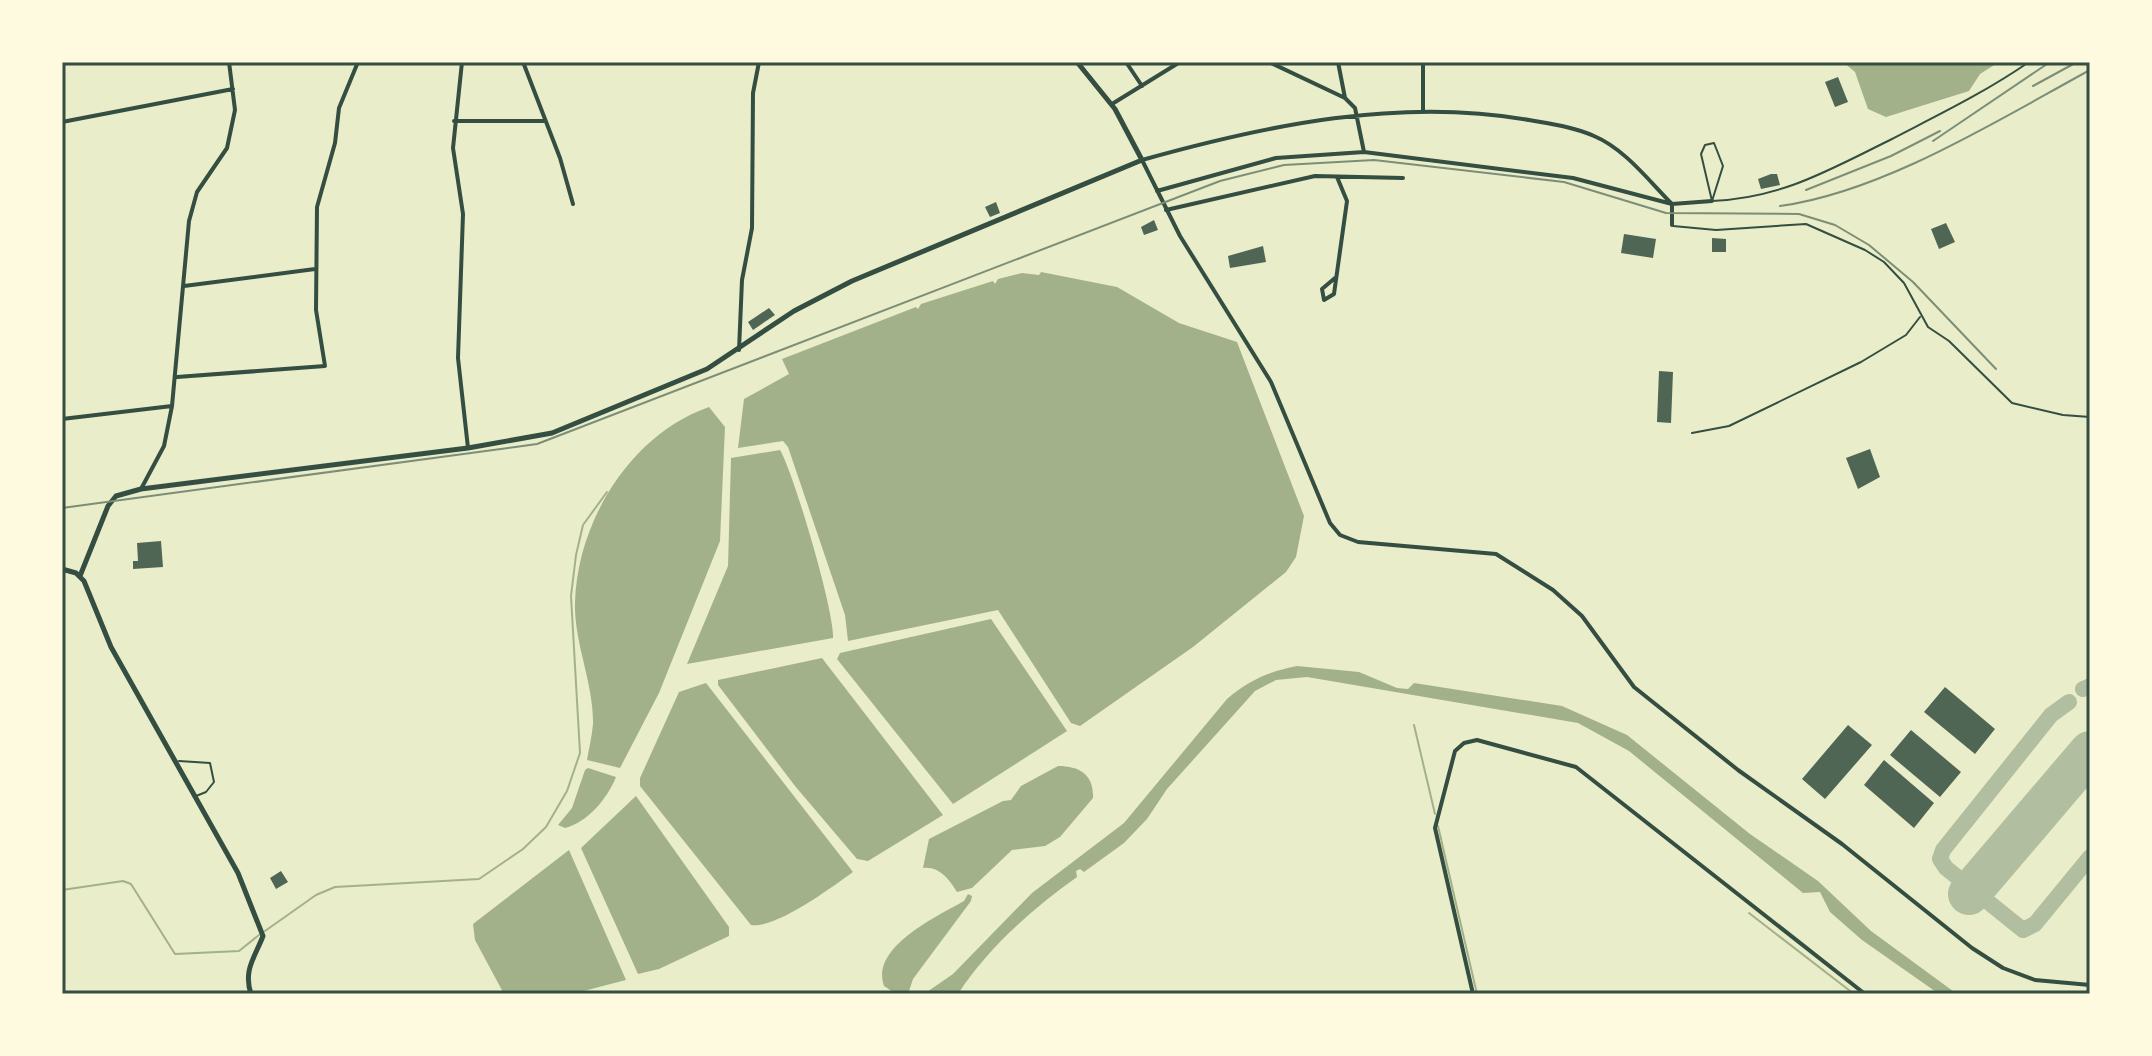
<svg xmlns="http://www.w3.org/2000/svg" width="2152" height="1056" font-family="Rubik,sans-serif">
<rect width="100%" height="100%" fill="#e9edc9"/>
<path fill="#a3b18a" d="M1843,62H1999L1980,74L1969,91L1886,117L1868,109L1855,72Z
M1041,272L1117,287L1179,323L1237,342L1304,516L1296,557L1286,572L1193,647L1080,726L1071,723L998,610L848,641L845,615L788,447L783,441L738,448L744,399L789,374L782,359L916,307L918,309L921,304L993,281L995,284L998,279L1022,273L1039,275Z
M709,407L725,427L720,541L659,693L620,768L587,760C589,748 592,736 593,724C594,684 574,643 575,603C577,521 631,434 709,407Z
M780,450C794,474 835,613 833,638L687,664L728,566L731,458Z
M991,619L1067,731L953,804L837,659L840,653Z
M822,658L943,815L868,861L857,859L795,786L718,685V680Z
M1297,666L1359,672L1397,688L1408,689L1414,683L1562,706L1627,735L1750,834L1818,881L1871,931L1957,994H1939L1862,940L1830,912L1820,892L1803,893L1629,751L1578,723L1307,677L1276,680L1255,691L1167,789L1147,819L1124,843L1084,872L1080,869L1076,871L1077,877C1033,908 987,949 958,994H924L953,974L1032,893L1124,823L1227,699C1248,681 1270,671 1297,666Z
M706,683L853,872C832,887 776,929 751,925L640,786V778L679,692Z
M1058,766C1080,766 1094,775 1093,798L1060,837L1045,846L1012,850L972,888L957,892C949,879 939,866 923,868L929,839L1003,801L1011,800L1021,786Z
M588,768L616,777C607,799 588,822 565,828L558,825L572,808L585,770Z
M636,796L729,927V936L659,969L638,974L581,848Z
M569,850L626,980L572,994H504L475,940L473,924Z
M968,894L972,896L971,901L913,979L908,994H896L884,986C870,947 938,916 964,901Z"/>
<g fill="none" stroke-linecap="round" stroke-linejoin="round">
<path stroke="#a3b18a" stroke-width="2" d="M1414,725L1435,814
M1438,826L1477,994
M62,890L123,881L131,884L175,954L239,951L259,935
M1749,913L1854,994
M265,931L316,895L335,887L479,879L523,849L546,827L567,791L580,753L571,596L576,555L583,525L607,492"/>
<path stroke="#b2bea0" stroke-width="16" d="M2083,689L2090,686
M2069,702L2051,715L1943,850L1940,859L1946,868L2023,930L2035,924L2090,857"/>
<path stroke="#b2bea0" stroke-width="42" d="M1969,894L2090,752"/>
</g>
<path fill="#4f6655" d="M1838,77L1848,102L1835,107L1825,82Z
M1771,174H1777L1780,185L1761,189L1758,179Z
M996,202L1000,213L990,217L985,207Z
M1154,220L1158,230L1144,235L1141,227Z
M1946,223L1955,242L1939,249L1931,229Z
M1624,234L1656,239L1653,258L1621,253Z
M1712,238L1726,239V252H1712Z
M1263,246L1266,262L1230,268L1228,256Z
M769,308L775,315L753,330L748,322Z
M1659,371L1673,372L1671,423L1657,422Z
M1870,449L1880,477L1858,489L1846,458Z
M161,541L163,567L133,569V561H138L137,543Z
M1945,687L1995,729L1975,754L1924,712Z
M1848,725L1872,745L1825,799L1802,779Z
M1911,730L1961,772L1940,797L1890,755Z
M1884,760L1934,803L1914,828L1864,785Z
M281,871L288,882L276,889L270,878Z"/>
<g fill="none" stroke-linecap="round" stroke-linejoin="round">
<path stroke="#344e41" stroke-width="2" d="M1714,143L1723,166L1712,201L1701,154L1705,145Z
M1712,201C1782,198 1829,170 1890,140C1938,115 1984,93 2029,62
M1673,226L1716,230L1806,224L1865,250L1884,262L1904,283L1928,327L1949,341L2012,403L2063,415L2090,417
M1692,433L1729,426L1861,362L1906,335L1920,317
M179,761L210,763L214,782L206,792L196,796"/>
<path stroke="#344e41" stroke-width="4" d="M462,62L453,148L463,214L458,358L468,448
M523,62L560,158L573,204
M1126,62L1142,86
M1269,62L1345,98L1355,108L1364,152
M1338,62L1345,98
M1112,104L1180,62
M1423,111V62
M454,121H545
M62,122L233,89
M1157,191L1276,158L1364,152L1573,178L1672,204L1712,201
M1672,204C1649,181 1625,149 1594,136C1574,127 1551,124 1529,120C1400,97 1267,125 1142,160L1180,236L1271,382L1330,523L1340,535L1358,542L1496,554L1553,590L1582,616L1634,687L1738,770L1842,844L1972,948L2003,968L2035,980L2090,985
M1166,210L1315,176L1403,178
M1672,225V204
M1335,278L1322,289L1324,300L1334,294L1347,201L1337,177
M184,286L315,269
M739,350L742,280L752,228L753,93L759,62
M177,377L325,366L316,310L317,207L335,143L339,108L358,62
M62,419L172,406
M141,489L164,446L172,406L189,221L197,192L227,148L235,110L229,62
M1473,994L1435,828L1455,751L1464,743L1477,740L1576,767L1865,994"/>
<path stroke="#344e41" stroke-width="5" d="M62,569L76,573L84,581L111,647L238,873L263,936C255,957 243,970 251,994
M80,576L108,506L116,496L141,489L468,448L552,433L707,369L794,311L852,281L1142,160L1115,109L1077,62"/>
<path stroke="#7c8e77" stroke-width="2" d="M2033,86L2077,62
M1933,141L2050,62
M1806,190L1891,156L1940,131
M1780,206C1883,192 1998,120 2090,70
M62,508L537,444L1220,181L1284,165L1374,160L1564,182L1666,213L1799,214L1835,225L1869,245L1913,282L1996,369"/>
</g>
<rect width="2152" height="1056" fill="none" stroke="#fefae0" stroke-width="128"/>
<rect x="64" y="64" width="2024" height="928" fill="none" stroke="#344e41" stroke-width="3"/>
</svg>
